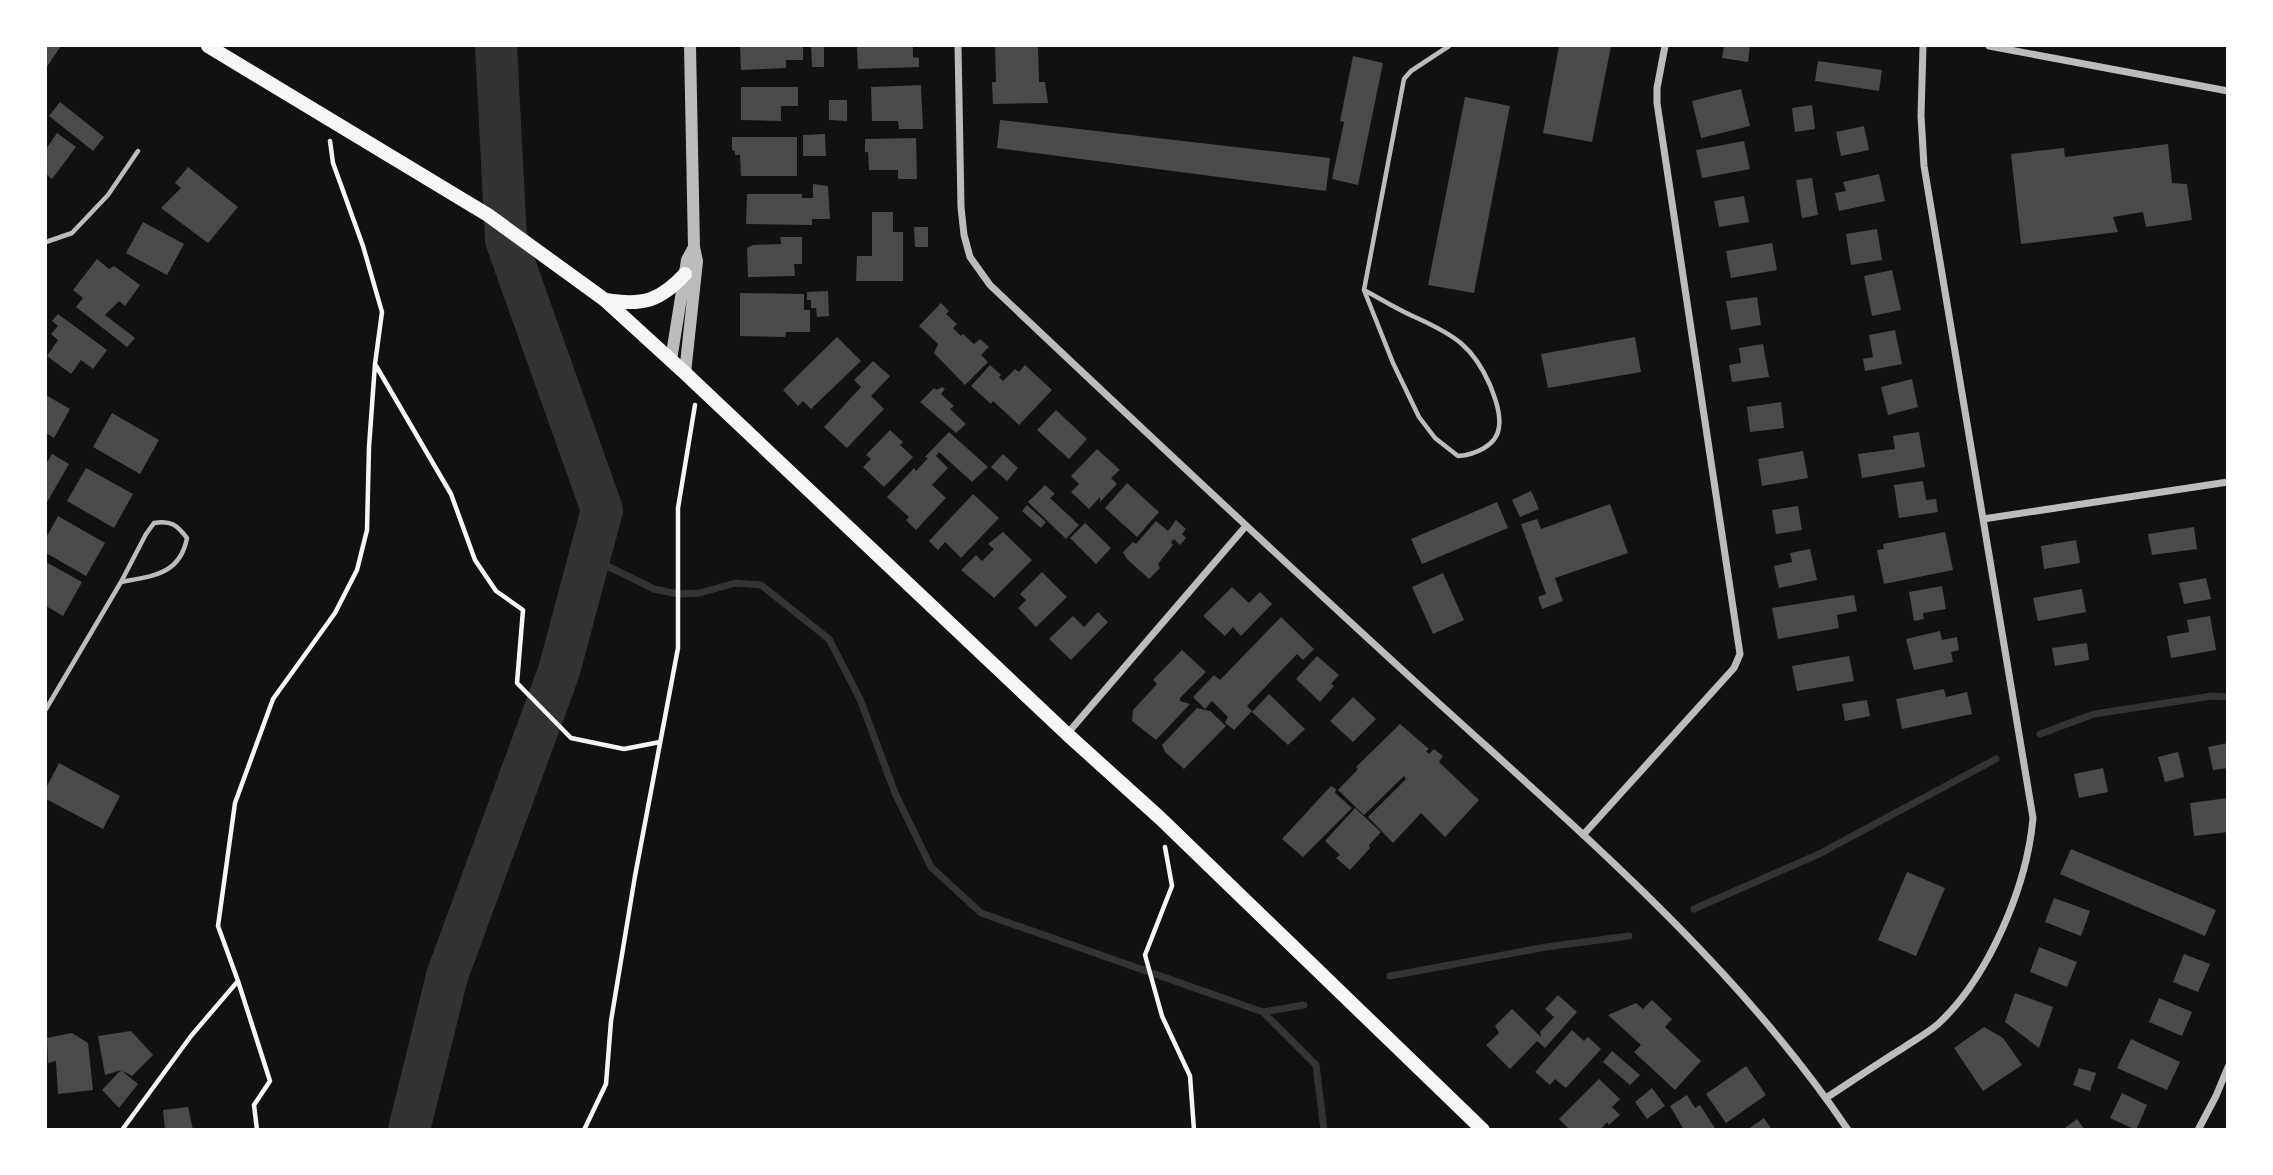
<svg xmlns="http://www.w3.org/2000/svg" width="2273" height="1175" font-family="Rubik,sans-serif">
<rect width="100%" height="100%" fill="#111"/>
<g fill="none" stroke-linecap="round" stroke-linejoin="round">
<path stroke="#333" stroke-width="7" d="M589,557L654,589L678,594L700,593L735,583L761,585L829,639L860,699L895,793L931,867L981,913L1263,1012L1316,1065L1324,1130
M2040,734L2094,714L2212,696L2228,697
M1694,909L1819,854L1996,759
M1390,976L1546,947L1629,936
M1263,1012L1304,1005"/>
<path stroke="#333" stroke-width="42" d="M409,1130L447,976L559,671L602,510L506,240L496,46"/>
</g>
<path fill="#4a4a4a" d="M46,46H61L46,68Z
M740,46H803V60H786V68L741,70Z
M811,46H824V67H812Z
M878,46H913V57L919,58V67L858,69L857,47Z
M995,46H1038L1039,82H1045L1048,103L993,104L992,82H996Z
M1559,46H1611L1592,142L1543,133Z
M1724,46H1750L1748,62L1722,58Z
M1353,56L1383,63L1358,185L1332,179L1344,122L1340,121Z
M1818,61L1882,70L1879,91L1815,81Z
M921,85L923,129H899L898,121H872L871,87Z
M741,87H798V106H781V121L741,120Z
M1741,89L1750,126L1701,138L1692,101Z
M1465,97L1510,106L1474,293L1428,285Z
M829,100H847V121L829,120Z
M60,102L104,137L93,151L49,116Z
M1812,105L1815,129L1795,132L1792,108Z
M1000,120L1330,158L1326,191L997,148Z
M1864,126L1869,150L1841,156L1836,132Z
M57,133L76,147L52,179L46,174V149Z
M825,134L826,156H803V135Z
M732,137H797V176H741L740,155H735V151L732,150Z
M916,138L917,179H898V170H869L868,152H865V139Z
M1744,141L1750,169L1702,178L1696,150Z
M2168,144L2172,183L2187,184L2192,220L2146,227L2143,212L2113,217L2118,232L2021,244L2011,154L2064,148L2065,157Z
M188,167L238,207L208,243L161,208L181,188L175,183Z
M1879,174L1885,201L1839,211L1835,193L1846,191L1843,182Z
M1812,178L1818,215L1802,218L1796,180Z
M813,184L828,186L830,219H812V225L746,224L747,194H802V198H813Z
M1744,196L1749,222L1719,227L1714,201Z
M872,212H893V232H903V281H856L857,256H872Z
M143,222L184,244L167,275L126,253Z
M914,227H928V247H915Z
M1877,229L1882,260L1851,265L1846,234Z
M780,237H802V264H794L795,276L748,277L747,248L753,245L781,244Z
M1772,243L1777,270L1731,278L1726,251Z
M97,259L109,269L114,266L140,285L125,306L119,301L105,315L135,338L127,347L76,307L83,298L73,290Z
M1892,270L1901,310L1872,316L1864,276Z
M828,291L829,316L817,317L816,308H811V300H807V292Z
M740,293L804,294V310H810V332H786L785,337L740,336Z
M1757,297L1761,325L1731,330L1726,301Z
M941,303L949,311L946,314L957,324L953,328L961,336L963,334L974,344L980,339L989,347L981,355L988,362L965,385L934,353L938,344L919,326Z
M58,314L107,350L93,369L81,360L71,374L47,356L58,340L51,334L58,326L52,321Z
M1895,330L1902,364L1865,371L1863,359L1873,357L1869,335Z
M837,337L861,361L811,409L803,401L798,406L783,390Z
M1635,337L1641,372L1548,388L1541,354Z
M1763,344L1769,377L1732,382L1729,365L1741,363L1739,348Z
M873,361L890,376L871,396L884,409L847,448L824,427L861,387L854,380Z
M990,365L1001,375L999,377L1003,381L1015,369L1019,372L1025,365L1052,390L1019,425L993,401L991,404L971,386Z
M1912,379L1918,407L1888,415L1881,387Z
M942,387L945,389L941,394L954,406L950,409L966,424L956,433L920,402L934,388L937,390Z
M46,395L70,409L54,438L46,433Z
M1781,402L1784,428L1750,432L1747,407Z
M1056,410L1087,439L1069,459L1037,430Z
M112,413L159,440L140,474L93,447Z
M890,430L903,442L900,445L913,457L884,487L863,467L871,459L866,455Z
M949,432L988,467L972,482L939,452L936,456L948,468L932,485L946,498L916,530L906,520L909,517L887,497L914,468L916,471L928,458L925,457Z
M1919,432L1925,467L1862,478L1858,454L1895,449L1893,436Z
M1097,449L1120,470L1111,478L1117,484L1100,502V497L1089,509L1071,492L1079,484L1071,476Z
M1803,451L1808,478L1762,486L1758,459Z
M52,454L69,464L46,504V464Z
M1003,454L1018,468L1007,481L991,467Z
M86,468L133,494L114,528L67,501Z
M1923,481L1926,500L1936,499L1938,512L1899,518L1894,485Z
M1127,483L1159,512L1137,537L1105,508Z
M1045,485L1055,494L1050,498L1079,525L1066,539L1028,502Z
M1531,491L1539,509L1520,517L1512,500Z
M973,494L999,518L961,558L945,542L938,550L929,541Z
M1497,502L1508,528L1422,564L1411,539Z
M1610,504L1628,553L1555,578L1563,601L1542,609L1538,597L1546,594L1521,524L1537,519L1541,529Z
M1027,505L1046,522L1041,528L1022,511Z
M1798,506L1802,530L1776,534L1772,510Z
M58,516L105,543L86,576L46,553V538Z
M1176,520L1186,529L1182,534L1186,538L1180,545L1174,539L1171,542L1173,545L1158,564L1160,568L1149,579L1127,559L1123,552L1133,542L1136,544L1156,521L1168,531Z
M1085,523L1111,548L1096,564L1070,538Z
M2194,527L2197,549L2152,555L2148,534Z
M1003,532L1032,560L994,598L961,570L976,555L982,561L994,549L988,544Z
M1945,532L1953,570L1884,584L1877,550L1884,549L1883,544Z
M2076,540L2080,563L2044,569L2041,546Z
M1810,549L1817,580L1779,588L1774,566L1792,562L1790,553Z
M46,562L82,582L63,616L46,606Z
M1042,572L1067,597L1036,627L1018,608L1026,600L1020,594Z
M1443,573L1464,620L1433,634L1412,587Z
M2206,578L2211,599L2184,604L2179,583Z
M1942,586L1946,609L1923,613L1924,619L1914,621L1909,592Z
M1232,587L1249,603L1260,592L1272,604L1241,636L1233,627L1225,636L1203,616Z
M2082,589L2086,612L2038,621L2033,598Z
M1854,595L1857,611L1837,615L1839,628L1778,639L1772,608Z
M1098,612L1108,622L1071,660L1049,639L1073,616L1084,627Z
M2210,616L2216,650L2171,658L2167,636L2189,632L2187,620Z
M1281,617L1314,649L1303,660L1297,654L1247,706L1252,711L1234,730L1225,723L1228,717L1212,701L1205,709L1193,697L1214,675L1220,680Z
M1940,631L1942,640L1957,637L1959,650L1951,652L1953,662L1914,670L1906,639Z
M2087,643L2089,660L2055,666L2052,648Z
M1182,650L1206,672L1180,698V701L1190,704L1156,740L1132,721L1133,710L1157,684L1153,680Z
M1317,656L1339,675L1331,684L1334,686L1320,702L1296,679Z
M1849,656L1854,681L1797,691L1792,666Z
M1944,689L1946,697L1967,692L1972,714L1902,729L1896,699Z
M1269,694L1305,729L1288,745L1252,712Z
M1353,697L1376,719L1353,742L1330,721Z
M1867,700L1870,716L1845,721L1842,704Z
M1197,708L1210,711L1226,726L1184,769L1165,752L1162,745Z
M1400,724L1429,749L1426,751L1429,754L1434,749L1443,756L1439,762L1479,800L1445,837L1421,813L1393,843L1368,817L1406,779L1404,776L1364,815L1338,790L1358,769L1356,767Z
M2228,743V768L2213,770L2208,747Z
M2178,752L2184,777L2165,782L2158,757Z
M59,763L120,796L103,829L46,799V788Z
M2103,768L2108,792L2079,798L2074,774Z
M1331,786L1336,789L1335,793L1352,808L1303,857L1282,839Z
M2228,798V832L2194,836L2190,803Z
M1355,808L1381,832L1369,845L1370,848L1350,870L1336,858L1340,855L1325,841Z
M2071,849L2216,910L2205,936L2060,874Z
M1907,872L1945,888L1916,956L1878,940Z
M2054,898L2090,911L2081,936L2045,922Z
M2039,947L2077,962L2067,987L2030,972Z
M2184,954L2210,964L2198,992L2173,982Z
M2015,993L2053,1007L2039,1048L2005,1022Z
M1558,995L1577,1012L1545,1048L1537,1041L1510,1069L1486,1045L1499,1033L1495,1026L1512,1009L1541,1037L1540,1032L1554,1017L1545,1009Z
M2159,998L2192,1012L2182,1036L2149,1022Z
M1652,1000L1672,1019L1665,1027L1701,1061L1675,1090L1634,1052L1641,1045L1608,1015L1636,1003L1643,1009Z
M1984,1027L2003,1038L2022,1065L1983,1091L1954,1048Z
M1572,1030L1584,1041L1588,1037L1601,1049L1566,1088L1555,1079L1550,1085L1535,1072Z
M131,1031L153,1055L132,1076L121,1070L105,1075L98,1036Z
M72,1033L88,1043L93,1090L58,1094L56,1061L48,1063L47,1038Z
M2131,1039L2180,1062L2167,1090L2117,1068Z
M1612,1051L1640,1075L1630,1085L1603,1062Z
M1746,1066L1766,1095L1726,1123L1706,1094Z
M2079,1068L2096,1073L2090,1091L2073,1085Z
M121,1070L138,1084L119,1108L102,1090Z
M1599,1079L1620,1099L1612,1107L1620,1115L1609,1125L1607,1122L1600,1130H1570L1559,1119Z
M1652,1088L1665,1106L1647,1119L1635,1102Z
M2122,1093L2147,1105L2136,1130L2110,1118Z
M1687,1095L1695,1108L1700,1105L1716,1130H1684L1670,1106Z
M188,1107L193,1130H165L163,1110Z
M1764,1118L1772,1130H1747Z
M2077,1119L2085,1130H2062Z"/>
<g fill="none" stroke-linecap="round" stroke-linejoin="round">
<path stroke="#f5f5f5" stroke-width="4.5" d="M375,364L451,494L475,560L496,591L523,610L517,683L571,738L624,749L660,742
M1165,847L1172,886L1145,955L1162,1016L1190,1076L1194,1130
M122,1130L191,1036L238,981
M257,1130L254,1105L270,1081L238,981L218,926L235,803L273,699L335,613L357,570L367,530L369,447L375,364L382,312L363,246L333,163L330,141
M584,1130L606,1084L611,1021L635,876L678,648V508L695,405"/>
<path stroke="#bcbcbc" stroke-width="4.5" d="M46,242L72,233L108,195L138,151
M1364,290C1381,299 1398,310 1417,318C1454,335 1473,346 1490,385C1495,398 1501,413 1499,427C1497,446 1474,455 1458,456L1435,438L1419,417L1393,363L1364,290L1404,79L1411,71L1449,46
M46,709L121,582L146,534L154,523C171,520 177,525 187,538C180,575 152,576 121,582"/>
<path stroke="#bcbcbc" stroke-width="7" d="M958,46L961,207L964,235L970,257L990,285C1137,424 1284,562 1433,698C1579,831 1737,965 1848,1130
M1989,46L2228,91
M1983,519L2228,482
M1067,734L1245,527
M1583,835L1734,668L1740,654L1657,103V88L1665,46
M1826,1098C1852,1081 1877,1064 1903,1048C1914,1040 1928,1033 1938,1024C1989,977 2027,886 2033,818L1924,166L1921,116L1923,46
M2198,1130L2216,1096L2228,1067"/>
<path stroke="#bcbcbc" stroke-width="12" d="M671,360L687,260L694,247
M685,373L697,261L694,247L690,46"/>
<path stroke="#f5f5f5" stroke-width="14" d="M208,46L488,215L605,300L685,373L1067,734L1160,818L1483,1130
M606,300C643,306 660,301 685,274"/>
</g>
<rect width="2273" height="1175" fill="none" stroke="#ffffff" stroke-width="94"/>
</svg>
